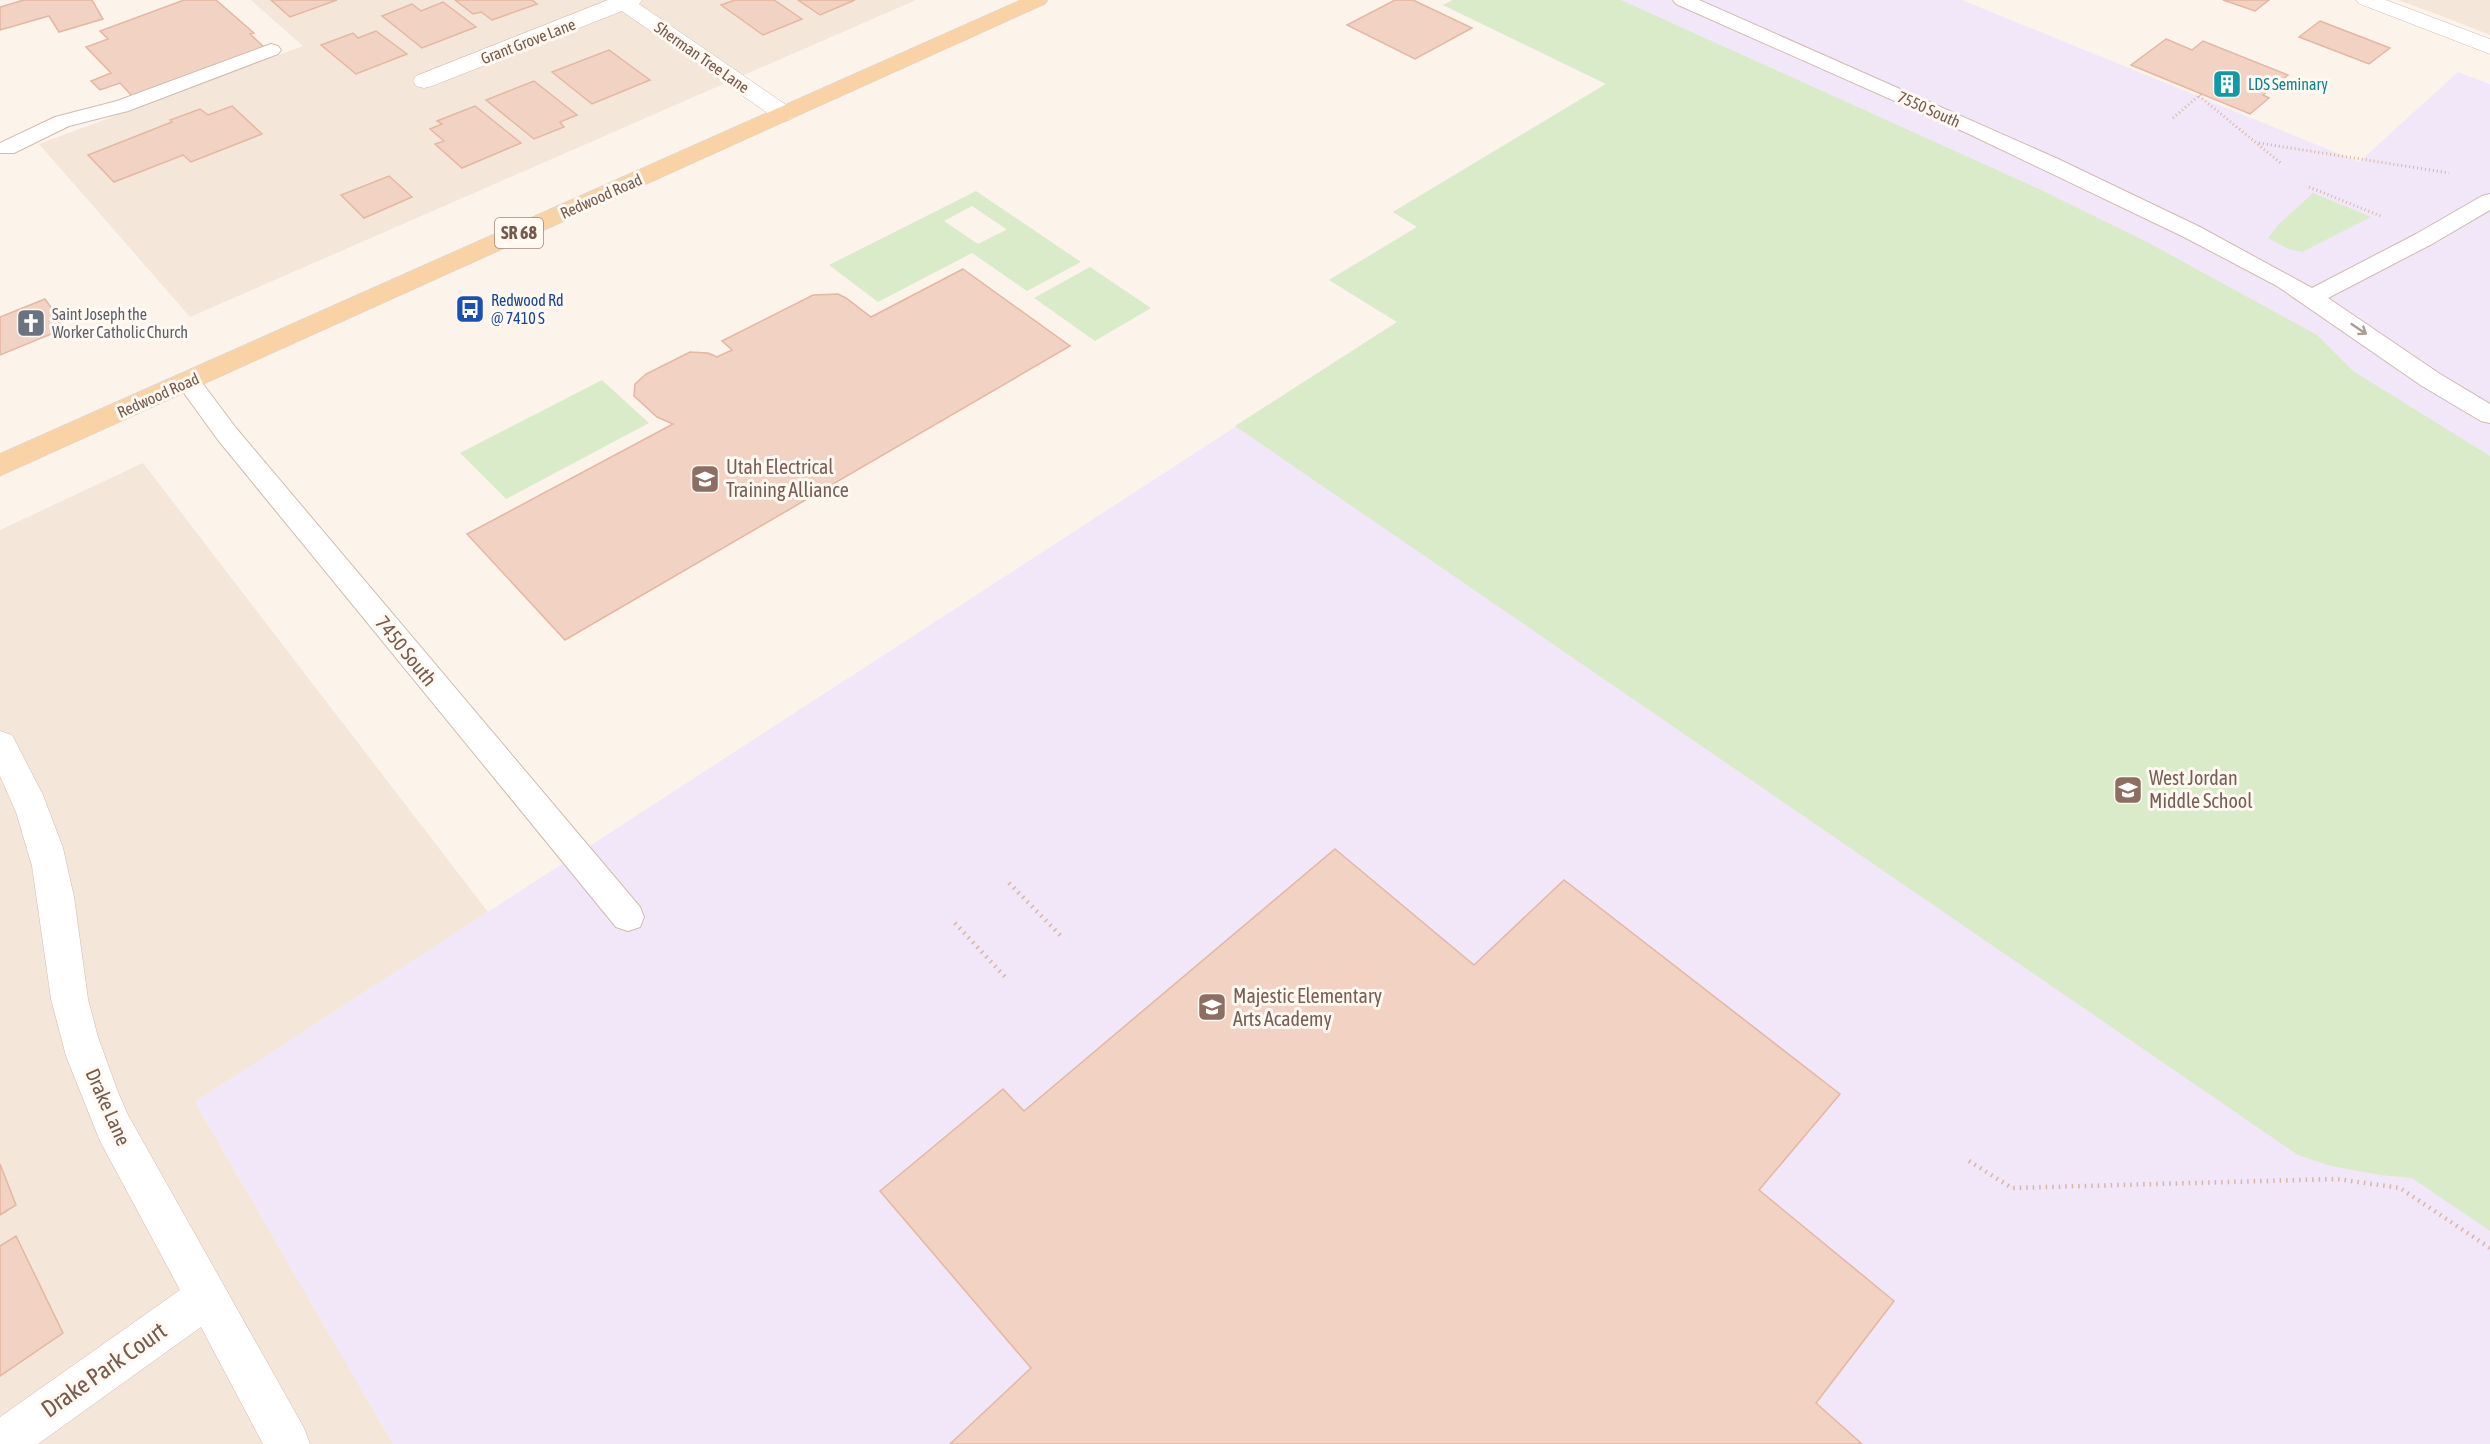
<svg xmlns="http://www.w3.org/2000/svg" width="2490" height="1444" font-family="'Asap Condensed',sans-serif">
<rect width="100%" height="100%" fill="#fcf4eb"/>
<path fill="#f4e6d9" d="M251,0H916L190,317L39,144L303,46Z
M2398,0H2490V35L2452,20Z
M143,463L488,912L195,1102L393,1444H0V530Z"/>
<path fill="#f1e7f9" d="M1453,0H1962L2359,162L2458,72L2490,84V1444H393L195,1102L1397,322L1329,280L1417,227L1393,212L1606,84L1443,5Z"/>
<path fill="#d9ebc9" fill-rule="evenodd" d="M1453,0H1621L2039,189L2147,242L2317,335L2353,371L2490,456V1231L2412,1178L2380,1175L2331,1166L2298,1155L1235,426L1397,322L1329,280L1417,227L1393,212L1606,84L1443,5Z
M976,191L1081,262L1027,291L972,253L878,302L829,265ZM972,206L1006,229V230L978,244L944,221Z
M2313,193L2371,217L2302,252L2289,249L2268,238L2278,225Z
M1090,267L1151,308L1095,341L1034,298Z
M602,380L649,423L506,499L460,453Z"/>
<path fill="#f2d2c3" stroke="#e4b7a3" stroke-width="1.5" d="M24,0H92L103,19L59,32L49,16L0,30V7Z
M184,0H216L254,33L250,34L265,48L133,97L120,83L100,90L91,81L111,73L86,47L108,39L100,31Z
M271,0H337L290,17Z
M455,0H532L537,4L492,20L481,12L473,14Z
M735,0H774L802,19L763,35L721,5Z
M798,0H855L820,15Z
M1395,0H1413L1472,28L1415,59L1347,25Z
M2223,0H2269L2255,11Z
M443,2L476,27L422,48L382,16L412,4L421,11Z
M2320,21L2390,48L2369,64L2299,37Z
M376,31L407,54L356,74L321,45L353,33L358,38Z
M2166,39L2192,50L2203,41L2288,75L2263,95L2269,98L2250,114L2131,65Z
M609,50L650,80L592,104L552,72Z
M534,81L577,115L560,122L564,127L534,139L486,100Z
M232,106L262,134L191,162L183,155L114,182L88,155L172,122L170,120L200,109L208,115Z
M475,106L521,143L462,168L435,144L444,141L430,129L442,124L437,121Z
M389,176L412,197L364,218L341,195Z
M963,269L1070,346L565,640L467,534L673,424L657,417L634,396L635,384L646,374L690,352L708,353L717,357L732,350L722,341L813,295L838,294L846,298L871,317Z
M45,299L66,328L0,355V317Z
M1335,849L1474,965L1564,880L1840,1094L1759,1190L1894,1301L1816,1403L1862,1444H950L1031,1368L880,1191L1003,1089L1024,1111Z
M0,1164L16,1205L0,1215Z
M16,1236L63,1333L0,1376V1246Z"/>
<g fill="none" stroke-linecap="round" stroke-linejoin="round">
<g stroke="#cfbbaf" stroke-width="2">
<path id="lane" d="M1673,0H1699L2056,158L2200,227L2312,288L2416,234L2482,196L2490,194V210L2432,244L2328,298L2440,374L2490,404V423L2481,421L2422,386L2277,286L2184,237L1969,134L1676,4Z
M271,44L278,46L281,50L278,54L128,111L69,126L14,153H0V143L55,117L117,101Z
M188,374L197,376L236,428L640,907L644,917L640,927L628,931L616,927L218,440L176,382L179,376Z"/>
</g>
<g stroke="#cfbbaf" stroke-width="1">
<path id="street" d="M608,0H642L639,4L792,109L795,114L792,119L784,121L776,119L622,11L432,86L424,88L416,86L413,81L416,76Z
M2356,0H2386L2490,39V54L2360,4Z
M0,731L12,735L43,795L63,848L74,897L88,999L98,1037L118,1092L128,1115L304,1428L310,1444H263L201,1327L38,1444H0V1417L180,1290L100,1141L66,1056L51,999L32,866L16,812L0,776Z"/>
</g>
<g stroke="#d9d1cd" stroke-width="1">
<path id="primary" d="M1021,0H1048L1045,4L0,476V454Z"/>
</g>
<path stroke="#d8b5a5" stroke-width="3" stroke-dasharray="1 3" stroke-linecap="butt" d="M2199,96L2282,164
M2173,118L2201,94
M2259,143L2449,173
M2309,187L2383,217"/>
<path stroke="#d8b5a5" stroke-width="4.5" stroke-dasharray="1.5 5" stroke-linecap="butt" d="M1009,883L1062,937
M955,923L1007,979
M1969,1161L2012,1188L2337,1179L2400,1188L2490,1248"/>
<use href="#lane" fill="#fff" fill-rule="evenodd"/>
<use href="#street" fill="#fff" fill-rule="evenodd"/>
<use href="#primary" fill="#f9d3a5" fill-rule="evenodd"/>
</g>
<defs><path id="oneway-shaft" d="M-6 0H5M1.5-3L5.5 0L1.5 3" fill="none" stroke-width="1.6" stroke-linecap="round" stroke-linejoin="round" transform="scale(1.5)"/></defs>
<use stroke="#ae9b94" href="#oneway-shaft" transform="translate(2359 329) rotate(34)"/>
<defs>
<g id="building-square" transform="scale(1.5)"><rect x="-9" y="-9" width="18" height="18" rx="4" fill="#0f9aa8" stroke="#fff9f2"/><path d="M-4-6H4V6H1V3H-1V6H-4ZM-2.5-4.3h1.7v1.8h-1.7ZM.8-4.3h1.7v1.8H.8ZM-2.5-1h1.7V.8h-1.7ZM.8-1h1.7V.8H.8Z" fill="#fff"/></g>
<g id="bus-square" transform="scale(1.5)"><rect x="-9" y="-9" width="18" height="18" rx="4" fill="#1a4fb4" stroke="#fff9f2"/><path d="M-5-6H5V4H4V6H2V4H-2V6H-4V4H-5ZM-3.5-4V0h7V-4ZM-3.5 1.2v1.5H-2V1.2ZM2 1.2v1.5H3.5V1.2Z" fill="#fff"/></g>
<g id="church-square" transform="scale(1.5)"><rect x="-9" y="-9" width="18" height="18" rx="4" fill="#6b7280" stroke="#fff9f2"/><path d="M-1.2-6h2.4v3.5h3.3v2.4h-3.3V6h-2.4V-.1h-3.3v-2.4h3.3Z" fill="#fff"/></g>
<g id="school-square" transform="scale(1.5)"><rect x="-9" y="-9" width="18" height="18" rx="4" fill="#8d6e63" stroke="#fff9f2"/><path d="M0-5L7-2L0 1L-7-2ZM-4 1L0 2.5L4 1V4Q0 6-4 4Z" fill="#fff"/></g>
</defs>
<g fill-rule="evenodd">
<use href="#building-square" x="2227" y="84"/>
<use href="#bus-square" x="470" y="309"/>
<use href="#church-square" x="31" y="323"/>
<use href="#school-square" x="705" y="479"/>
<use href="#school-square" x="2128" y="790"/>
<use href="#school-square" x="1212" y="1007"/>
</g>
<g text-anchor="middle" stroke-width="6" stroke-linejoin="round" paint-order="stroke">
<g font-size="16" fill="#78594d" stroke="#fff9f2">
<text transform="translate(528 41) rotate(-21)" y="6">Grant Grove Lane</text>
<text transform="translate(702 57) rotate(35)" y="6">Sherman Tree Lane</text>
<text transform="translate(1929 109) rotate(24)" y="6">7550 South</text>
<text transform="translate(601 196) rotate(-24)" y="6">Redwood Road</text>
<text transform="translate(158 395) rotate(-24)" y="6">Redwood Road</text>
</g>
<g font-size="16" fill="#0d838f" stroke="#fff9f2" text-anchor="start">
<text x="2248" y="90">LDS Seminary</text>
</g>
<g font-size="16" fill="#164399" stroke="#fff9f2" text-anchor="start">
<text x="491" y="306">Redwood Rd<tspan x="491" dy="18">@ 7410 S</tspan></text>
</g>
<g font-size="16" fill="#5b616d" stroke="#fff9f2" text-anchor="start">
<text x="52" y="320">Saint Joseph the<tspan x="52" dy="18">Worker Catholic Church</tspan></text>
</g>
<rect fill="#fff9f2" stroke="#a0897e" stroke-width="1.5" x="495" y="218" width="48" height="30" rx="4.5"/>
<g font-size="18" font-weight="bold" fill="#78594d">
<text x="519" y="239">SR 68</text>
</g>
<g font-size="20" fill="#785e54" stroke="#fff9f2" text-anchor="start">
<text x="726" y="474">Utah Electrical<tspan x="726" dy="23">Training Alliance</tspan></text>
<text x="2149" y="785">West Jordan<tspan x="2149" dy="23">Middle School</tspan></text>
<text x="1233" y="1003">Majestic Elementary<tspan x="1233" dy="23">Arts Academy</tspan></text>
</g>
<g font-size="20" fill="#78594d" stroke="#fff9f2">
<text transform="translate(406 651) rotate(51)" y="7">7450 South</text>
<text transform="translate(108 1107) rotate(66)" y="7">Drake Lane</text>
</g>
<g font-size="24" fill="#78594d" stroke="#fff9f2">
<text transform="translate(104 1370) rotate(-35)" y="8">Drake Park Court</text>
</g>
</g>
</svg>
